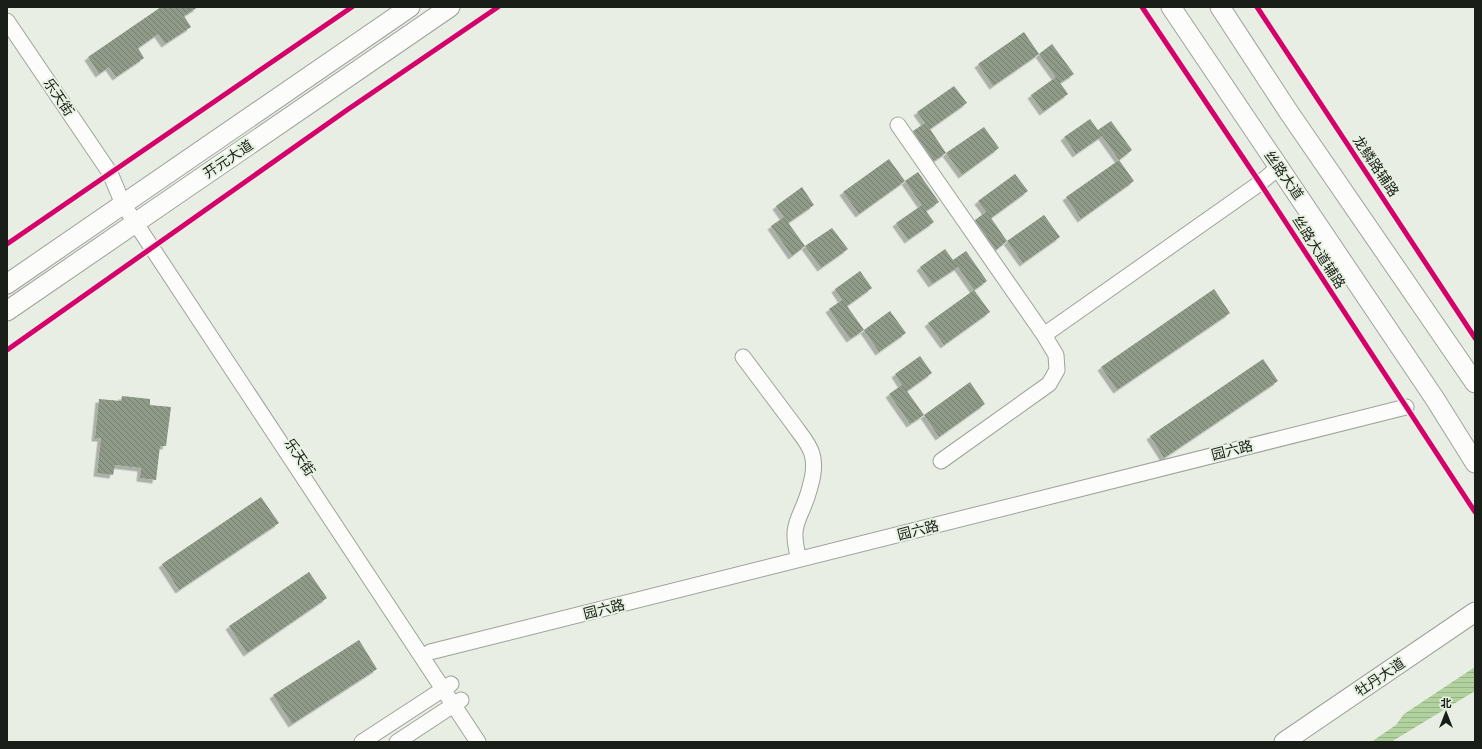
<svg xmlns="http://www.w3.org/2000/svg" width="1482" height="749" font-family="'Work Sans','Noto Sans SC',sans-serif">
<defs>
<pattern id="water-rules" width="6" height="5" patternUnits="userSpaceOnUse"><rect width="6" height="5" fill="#b1d19f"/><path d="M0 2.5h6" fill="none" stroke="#98b388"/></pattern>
<pattern id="building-back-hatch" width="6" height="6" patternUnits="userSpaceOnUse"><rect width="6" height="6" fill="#909a89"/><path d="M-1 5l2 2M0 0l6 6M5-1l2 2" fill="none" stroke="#757d6f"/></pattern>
<filter id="shadow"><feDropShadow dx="-3.5" dy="3.5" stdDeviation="0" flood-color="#0004"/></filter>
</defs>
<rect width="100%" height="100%" fill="#e8eee4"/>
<path fill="url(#water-rules)" d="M1475,667V691L1391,742H1371L1396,725L1404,714Z"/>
<path fill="url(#building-back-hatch)" filter="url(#shadow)" d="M161,7H198L184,16L191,27L165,44L158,34L138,48L144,58L116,77L109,67L99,74L88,57Z
M1024,32L1039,54L993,86L978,64Z
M1052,44L1074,74L1060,83L1039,54Z
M1056,77L1068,94L1043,112L1031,95Z
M954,86L967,103L930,129L946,153L934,161L913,131L925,123L917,112Z
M1090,119L1098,130L1111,121L1132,150L1119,160L1102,136L1076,154L1064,137Z
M984,127L999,148L962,175L946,153Z
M889,159L905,181L859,214L843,192Z
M1119,160L1134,181L1081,219L1066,197Z
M918,172L939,202L926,211L934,222L908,240L896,223L922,205L923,207L905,181Z
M1015,174L1028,191L991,218L1007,241L996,250L975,220L986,212L978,201Z
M802,187L814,205L788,223L776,206Z
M1044,215L1060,237L1023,263L1007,241Z
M784,217L805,246L792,256L771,226Z
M832,228L848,249L821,268L805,246Z
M945,249L958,267L932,284L920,267Z
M966,251L987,281L974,290L953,260Z
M860,271L872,288L847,306L864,330L850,339L829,309L842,300L835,289Z
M1214,289L1230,313L1117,390L1101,367Z
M974,290L990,312L944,345L928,323Z
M890,311L906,333L879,352L864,330Z
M920,356L932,373L907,391L924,415L910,424L889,394L902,385L895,374Z
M1263,359L1278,381L1164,458L1150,436Z
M970,382L985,404L939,437L924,415Z
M122,396L150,399V405L171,407L166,446H160L156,480L140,478L141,468L115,465L113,475L97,473L101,438H95L99,399L121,401Z
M261,497L279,523L179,590L162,564Z
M309,572L327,598L247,653L229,626Z
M359,640L377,669L292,724L273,695Z"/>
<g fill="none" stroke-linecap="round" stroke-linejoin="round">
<g stroke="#9ea29b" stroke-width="17">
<path id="minor" d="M7,21L110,173L123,204L478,742
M898,125L1044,335L1260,183L1279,167
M743,357C760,380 777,402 794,425C800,434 809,443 812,454C815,464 813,477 810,487C802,520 788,521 799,559
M941,461L1049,384L1057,370L1056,355L1044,335
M430,652L1406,407
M362,742L451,684
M397,742L461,700"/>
</g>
<g stroke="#9ea29b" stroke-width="21">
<path id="major" d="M1171,7L1435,399L1475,463
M1220,7L1288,111L1475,383
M7,284L410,7
M7,311L450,7
M1284,742L1475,612"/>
</g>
<use href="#minor" stroke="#fcfcfb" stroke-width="15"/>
<use href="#major" stroke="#fcfcfb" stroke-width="19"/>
<g stroke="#e7f1e1" stroke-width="8">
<path id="cycleway" d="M1142,7L1260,183L1475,512
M1257,7L1475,338
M7,244L352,7
M7,350L347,110L498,7"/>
</g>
<use href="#cycleway" stroke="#d6006c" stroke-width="5"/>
</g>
<g text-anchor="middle" stroke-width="4" stroke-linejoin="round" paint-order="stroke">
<g font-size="14" fill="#1a1e18" stroke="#e7f1e1">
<text transform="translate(59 97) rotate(56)" y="5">乐天街</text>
<text transform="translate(228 159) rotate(-34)" y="5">开元大道</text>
<text transform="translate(1376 166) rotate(56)" y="5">龙鳞路辅路</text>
<text transform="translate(1284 175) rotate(55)" y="5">丝路大道</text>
<text transform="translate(1319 252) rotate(57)" y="5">丝路大道辅路</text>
<text transform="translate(1232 450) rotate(-14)" y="5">园六路</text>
<text transform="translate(300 457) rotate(56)" y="5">乐天街</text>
<text transform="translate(918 530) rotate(-14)" y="5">园六路</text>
<text transform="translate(604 609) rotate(-14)" y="5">园六路</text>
<text transform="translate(1380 677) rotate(-34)" y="5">牡丹大道</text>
</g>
</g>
<rect width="1482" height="749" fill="none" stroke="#1a1e18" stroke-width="16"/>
<g transform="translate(1446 713)" stroke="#e7f1e1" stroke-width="3" paint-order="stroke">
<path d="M0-3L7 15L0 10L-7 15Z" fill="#1a1e18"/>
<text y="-6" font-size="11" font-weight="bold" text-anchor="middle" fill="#1a1e18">北</text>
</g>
</svg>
